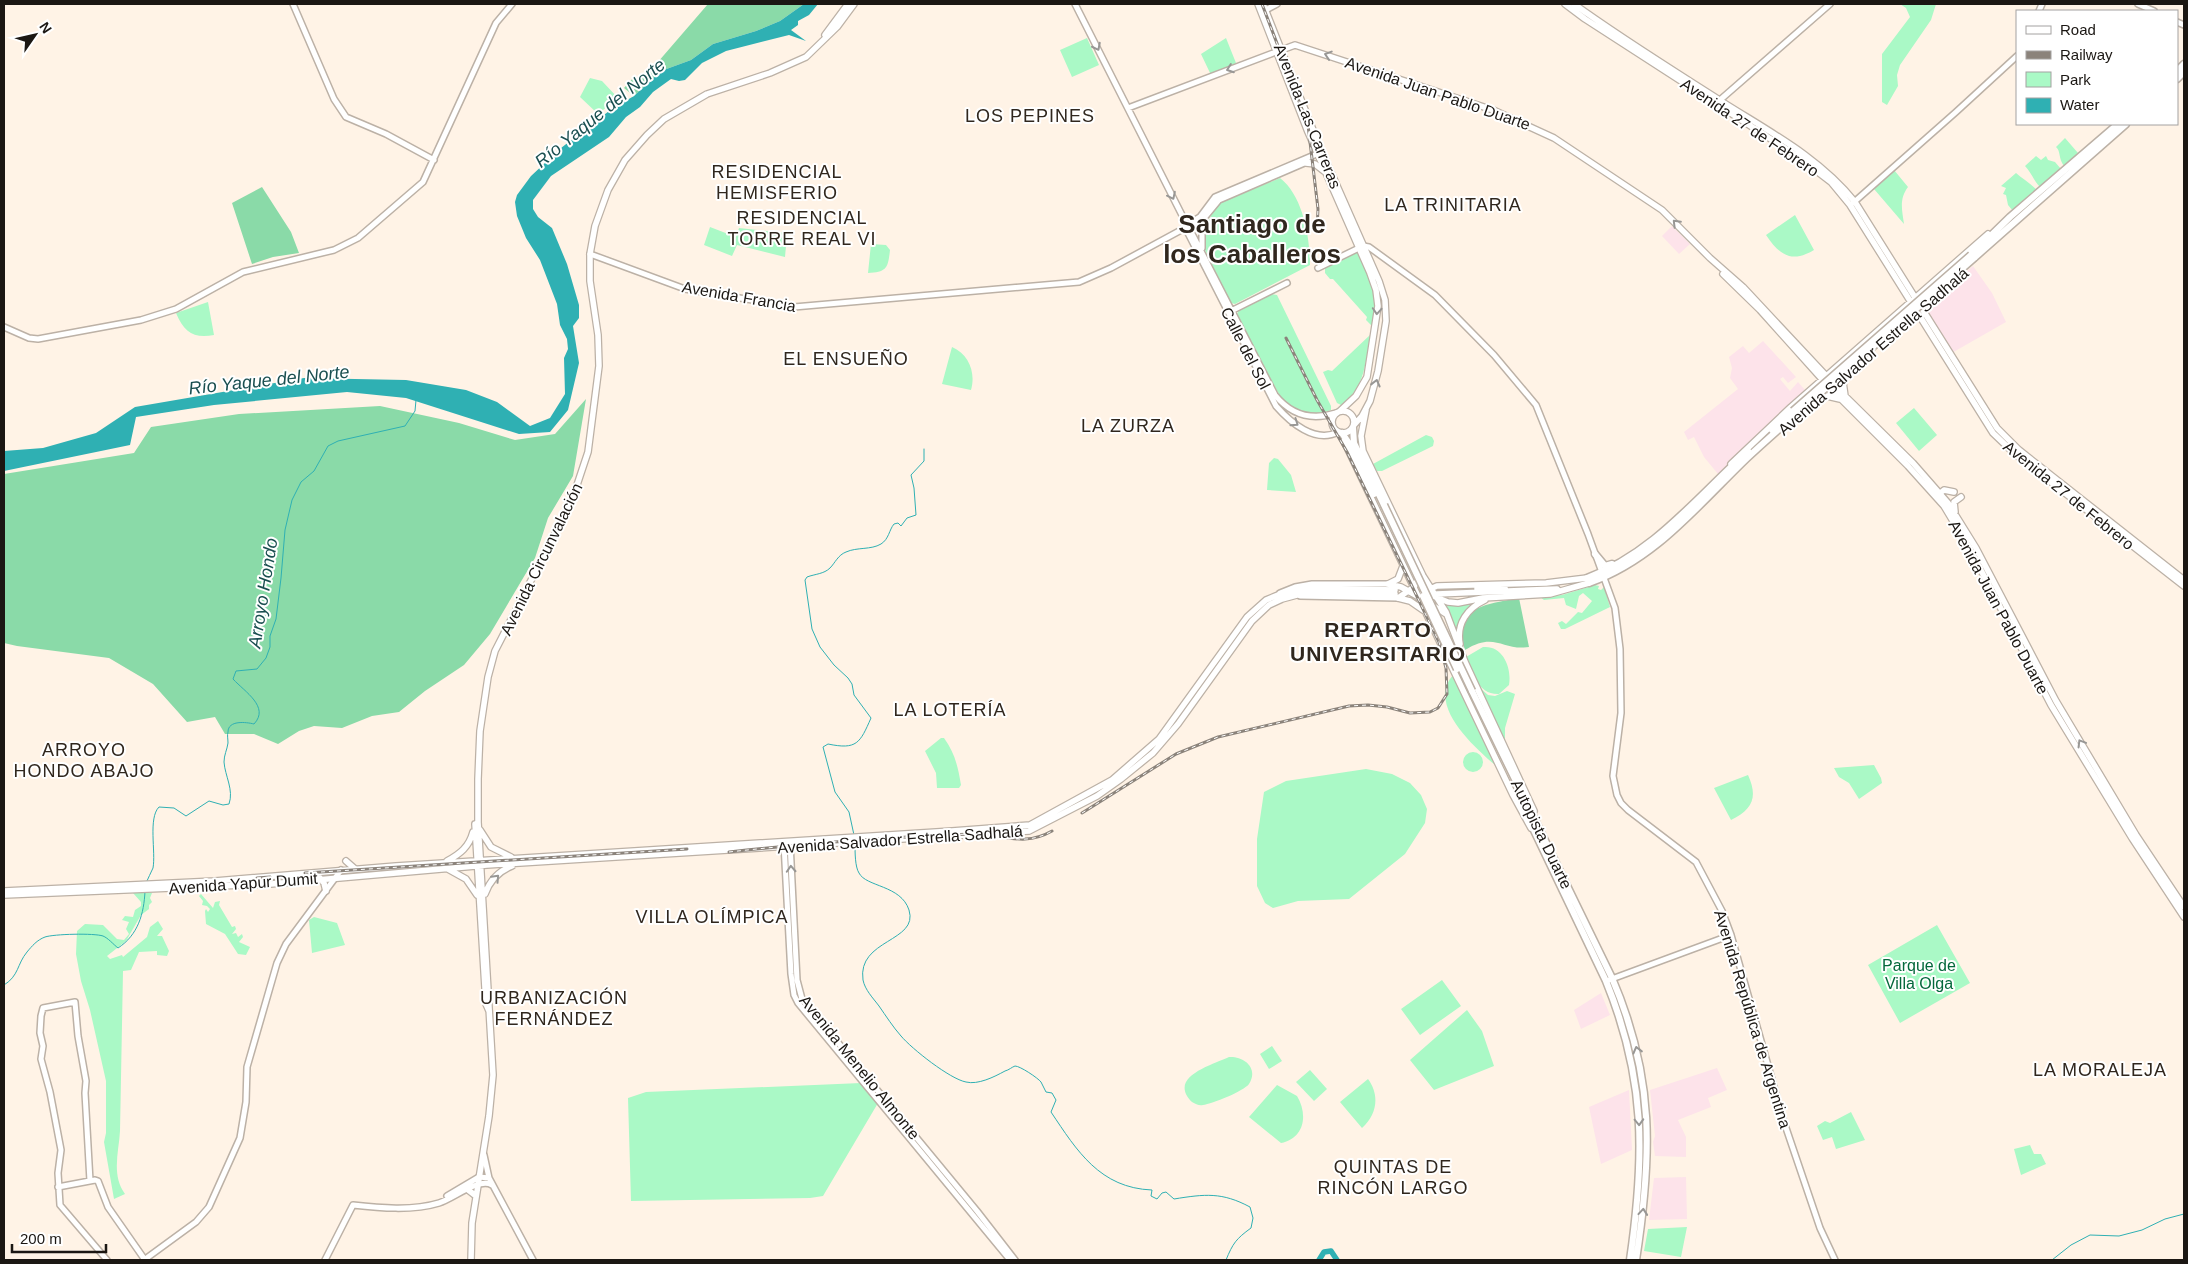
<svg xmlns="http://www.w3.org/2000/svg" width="2188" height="1264" font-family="Arial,sans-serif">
<rect width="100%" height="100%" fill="#fff3e6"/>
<path fill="#fde3ea" d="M1672,226L1690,244L1679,254L1662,236Z
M1973,266L1992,293L2006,322L1950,354L1925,308Z
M1763,341L1796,377L1788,383L1783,377L1780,379L1790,391L1798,382L1805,390L1718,474L1704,457L1694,437L1688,440L1684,432L1738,389L1730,378L1732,368L1729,357L1743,346L1749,353Z
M1601,993L1610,1015L1581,1029L1574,1010Z
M1717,1068L1727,1090L1708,1098L1711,1107L1678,1120L1686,1137V1157L1655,1156L1653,1142L1655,1136L1650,1090Z
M1629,1090L1632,1150L1601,1164L1589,1107Z
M1686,1177L1687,1219L1649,1220L1654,1178Z"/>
<path fill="#aaf9c6" d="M1900,4H1936L1931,20L1900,65L1897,75L1898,86L1887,105L1882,102V54L1910,17L1906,8Z
M1087,38L1099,65L1072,77L1060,50Z
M1226,38L1236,63L1211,75L1201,54Z
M590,78L602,81L618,98L598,114L580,97Z
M2065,138L2078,153L2064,166C2058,158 2061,151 2056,147Z
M2036,156L2041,160L2046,156L2048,160L2055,162L2061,169L2040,187C2034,181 2031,172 2025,166Z
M1894,170L1908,187C1899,199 1902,210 1904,224L1874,189Z
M2016,173C2023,179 2030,183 2037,190L2013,211L2008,205L2006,195L2003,194L2006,188L2001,186Z
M1280,178C1303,196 1310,237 1310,265L1235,304L1231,303L1205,250V230L1213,211L1220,203Z
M1795,215L1814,250C1792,263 1780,256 1766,235Z
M710,227L736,237L739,228L784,233L787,235L785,257L737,245L732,256L704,245Z
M871,244L886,245L890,250C888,268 887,272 868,273Z
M1357,252C1368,275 1383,300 1372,326L1366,320L1367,317L1333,279H1330L1325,273V267Z
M1271,294L1277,295L1331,406V410C1309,418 1289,411 1277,391L1237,314L1239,310Z
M208,302L214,335C194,339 184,332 176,313Z
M1370,335C1366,361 1365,389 1341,405L1337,403L1323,372L1328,370L1332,371Z
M952,347C969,354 976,373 971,390L942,384Z
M1914,408L1937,435L1919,451L1896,423Z
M1426,435L1432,437L1434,441L1433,446L1382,471H1377L1373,464Z
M1274,458L1278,459L1291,475L1296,492L1267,490L1269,463Z
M1595,585L1599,586L1598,589L1601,590L1604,587L1610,607L1565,629H1561L1558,623L1562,621L1566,624L1578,612L1582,613L1592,601L1583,593L1579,596L1576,609L1566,605L1564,598L1544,600L1540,597L1562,595Z
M1481,600C1465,609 1457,620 1457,639L1442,602L1454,606Z
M1483,647C1503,645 1512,668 1509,685L1499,694C1478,695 1473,673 1466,657Z
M1453,675L1495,765C1473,746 1427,705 1453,675Z
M1479,687L1488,695L1495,696L1507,691L1515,694L1505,728V740Z
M941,738H944C955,753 958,767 961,785L959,788H937L936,773L925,751Z
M1463 762a10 10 0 1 1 20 0a10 10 0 1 1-20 0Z
M1874,765L1881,778L1882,783L1859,799L1849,783L1839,777L1834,768Z
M1366,769L1392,774L1410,783L1421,795L1427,809L1425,823L1405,854L1349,899L1298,901L1273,908L1265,903L1257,886V839L1264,792L1286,781Z
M1748,775C1758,797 1753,809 1731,820L1714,788Z
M133,893H152L150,898L152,902L149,905V909L141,915L126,941L107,956L110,959L122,955L123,957L147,937L150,927L158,921L163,929L157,936H162L169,951L167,956L157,955V951L139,952L131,970L123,971L120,1131C119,1151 111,1175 125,1194L114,1199L104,1142L106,1133V1081L90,1010L81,981L76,954L77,931L85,924L103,925L117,939L124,940L129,934L126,929L129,922L122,920L125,916L133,917L135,910L141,906V902Z
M201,894L213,908L215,902L220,901L219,905L232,927L235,926L236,929L232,934L236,933L238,937L242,934L243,937L239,942L250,947L246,955L238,954L225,934L206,924L205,911L206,909L208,912L210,909L207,906L202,905L203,901L199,896Z
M314,917L337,923L345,945L312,953L309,920Z
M1937,925L1970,983L1900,1023L1868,965Z
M1442,980L1461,1006L1420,1035L1401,1009Z
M1467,1010L1482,1031L1494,1066L1434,1090L1410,1060Z
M1272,1046L1282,1061L1269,1069L1260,1054Z
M1229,1057C1244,1056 1259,1068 1249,1084C1244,1091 1212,1104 1203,1105C1199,1106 1196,1104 1192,1102C1167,1077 1212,1065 1229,1057Z
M1310,1070L1327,1089L1314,1101L1296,1082Z
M1368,1079C1380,1095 1377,1115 1362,1128L1340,1102Z
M861,1083L878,1103L823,1196L810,1198L631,1201L628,1098L646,1092Z
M1277,1085L1297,1096C1308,1114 1305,1138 1281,1143L1249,1117Z
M1851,1112L1865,1140L1836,1149L1832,1137L1823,1140L1817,1126L1825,1121L1830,1123Z
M2030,1145L2034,1154H2041L2046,1164L2021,1175L2014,1149Z
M1687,1227L1681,1257L1644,1251L1648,1229Z"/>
<path fill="#8adaa8" d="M708,4H804L780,21L756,31L713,44L691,60L661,71L634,96L624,88L634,77H645Z
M262,187L291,232L299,253L273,257L252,264L232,203Z
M586,399L573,476L548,518L535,558L490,634L464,665L425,691L399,712L372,716L342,728L314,726L299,731L278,744L254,734H225L215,717L187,722L153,684L109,658L17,646L4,643V474L134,453L151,427L239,414L380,406L459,423L515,440L555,434Z
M1519,598L1529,647C1502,651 1495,631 1465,650C1450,606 1489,604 1519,598Z"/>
<path fill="#2fb0b3" d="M804,4H818L809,15L798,21V25L791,30L806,41L789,35L726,51L702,63L685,80L679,81L671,79L653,92L640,107L626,117L609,137L551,176L533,200V209L538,217L552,228L567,264L579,305V318L573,326L579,363L568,410L550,432L519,434L406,398L347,392L214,405L136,417L130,445L4,471V451L43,448L96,433L135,407L304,378L406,380L466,390L497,402L530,426L550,418L565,394L564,358L568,349L567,339L560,325L557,304L540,260L526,238L517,216L515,202L517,195L531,176L561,148L613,108L634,96L661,71L691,60L713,44L756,31L780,21Z"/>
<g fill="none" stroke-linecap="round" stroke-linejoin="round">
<path stroke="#2fb0b3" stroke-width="1" d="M854,835L849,812L835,792L823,747L828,744C857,750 860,743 871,718L854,695L852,684L848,678L834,665L820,647L812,629L805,580L807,577C815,574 824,574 830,568C835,563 838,555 846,552C857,547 871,550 881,544C889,539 889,530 894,524L898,523L901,526L907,518L916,515L914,488L911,475L924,461V449
M855,844C855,852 855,867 859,873C866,887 901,885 909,910C919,942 857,939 863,980C865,990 873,998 879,1006C886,1016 893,1027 901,1036C912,1049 950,1079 966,1082C978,1085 994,1077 1005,1071C1009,1070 1012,1067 1015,1066C1020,1066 1038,1078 1041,1082C1043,1085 1044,1089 1046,1092L1052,1093L1056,1100L1051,1112C1077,1151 1100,1188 1152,1190L1151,1196L1157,1199L1162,1193L1166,1192L1174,1199C1205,1194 1222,1192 1250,1207L1253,1218L1251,1228C1236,1239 1233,1243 1226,1260
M146,883C148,878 151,873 153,868C156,852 148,818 159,807L174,808L186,816L209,801L223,805L229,804C234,790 225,776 224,762C224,755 227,750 228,743C228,739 227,735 228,732C228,720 246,722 254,724C270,707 245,692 233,679L236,671L257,669L266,658L270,647V636L276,619L281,578L285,530L292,500L301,482L314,471L328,446L338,441L405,426L415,411L416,400
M4,985C19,976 17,964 27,952C32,946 37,940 45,937C54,934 94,933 103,936C108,938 113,944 118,948C138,935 144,914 145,891
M1266,1260H1271
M2052,1260L2071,1245L2090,1235L2119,1236L2142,1230L2165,1219L2184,1214"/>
<path stroke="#2fb0b3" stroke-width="5.5" d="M1319,1260L1324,1252L1331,1251L1337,1260"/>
<g stroke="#bcb1a6" stroke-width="8">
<path id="secondary" d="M293,4L334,99L346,117L386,134L434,160
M1075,4L1187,225L1188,233L1276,406C1290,422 1315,444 1338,432
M2138,4L2154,11
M2039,11L2042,4
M1262,12L1277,4
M2177,22L2184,25
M1720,100L1830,4
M1128,108L1276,52
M1853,203L1956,112L2017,56
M1188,226L1275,395C1291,415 1311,421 1336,413
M1188,229L1205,217L1219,200L1309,161
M1202,248V231L1205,217
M590,254L685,289L794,307L1079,282L1111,268L1183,229L1187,225L1200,217L1215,197L1319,153
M1318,268L1363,246L1369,247L1435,295L1494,355L1536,405L1588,534L1615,608L1620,649L1621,713L1613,776L1617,795L1621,803L1628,810L1696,862L1722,911L1731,935L1784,1122L1820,1228L1835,1260
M1231,311L1287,283
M4,327L29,338L38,339L141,320L176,309L243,272L334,250L358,238L423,182L496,23L512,4
M1280,593L1295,587L1312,584H1388
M1300,596L1398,598
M790,843L797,980L802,999L977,1211L1015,1260
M784,844L791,974L794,995L798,1003L1010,1260
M1609,980L1731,935
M484,1155L489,1178L533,1260
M90,1181L85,1093L86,1081L78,1036L75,1002L43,1008L41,1016L40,1033L43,1046L41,1059L50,1092L61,1150L58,1173L60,1205L107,1260
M58,1187L95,1180L98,1181L108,1207L145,1260
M447,1196L479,1177L489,1178
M144,1260L196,1222L209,1207L240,1138L246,1102L247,1067L277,963L286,944L341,870
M325,1260L353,1205C379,1208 413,1211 439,1203C453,1199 479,1177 492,1185"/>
</g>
<g stroke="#bcb1a6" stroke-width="8">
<path id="primary" d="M1258,4L1308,132L1370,273L1376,290L1378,306L1367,377L1356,396L1340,411
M1263,4L1319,145L1379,281L1385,300L1386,321L1378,371L1370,401L1362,416L1354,425
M1565,4L1585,19L1797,156L1831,182L1850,205L1993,433L2015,454L2184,586
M1574,4C1621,38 1671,69 1721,101C1768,131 1819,157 1855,202L1997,428L2019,450L2184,580
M825,35L848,4
M1276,52L1295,45L1493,110L1554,138L1662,210L1710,258L1743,287L1845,396L1913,463L1948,503L1976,548L2056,701L2136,835L2184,907
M1306,163L1315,164L1324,171
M1723,274L1760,310L1830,388L1908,466L1944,506L1971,551L2051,705L2132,838L2184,917
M1845,396L1843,382L1846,373
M1817,399L1827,396L1840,399
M1366,410L1361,436L1363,451L1423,576L1446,612L1465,662L1534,811
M1332 422a11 11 0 1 1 22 0a11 11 0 1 1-22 0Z
M1344,441L1513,795L1531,828
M1731,464L1791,407L1988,234
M1938,495L1944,490L1954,492
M1955,512L1954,502L1961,497
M1388,584L1401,587L1419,597
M1388,584L1398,579L1403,566
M1477,589L1505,588
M1428,590L1437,586L1546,583L1587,578
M1423,592L1448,602L1458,603L1483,598L1550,594L1589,583
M1437,594L1557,589
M1398,598L1414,587L1420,576
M1398,598L1410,601L1423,610
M1429,603L1446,614
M1460,644C1456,623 1468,608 1485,600
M475,824L486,1004L489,1011
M480,830L491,847L511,857
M346,861L354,868
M447,861C460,854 469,847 473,832
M448,869L466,879L477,895
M320,878L324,883L326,891
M4,891L215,881L396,866L952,831L1030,825L1112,780L1159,739L1247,617L1266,600L1278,595L1307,588L1395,590
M485,894C490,880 499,871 512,866
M4,895L271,884L487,865L1029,831L1097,796L1121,779L1153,753L1178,724L1252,621L1269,605L1282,599L1308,592L1395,594
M467,1189L476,1196
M471,1260L472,1223L489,1116L493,1075L478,822V779L480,731L488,677L495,651L572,500L588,452L599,366L598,335L590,281V254L595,226L608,190L625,160L647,135L664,119L707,94L770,73L806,57L837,27L854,4"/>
</g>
<g stroke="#bcb1a6" stroke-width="9">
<path id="highway" d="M2177,71L2184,64
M2177,79L2184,72
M1971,255L2010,217L2118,124
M1974,258L2126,124
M1353,428L1354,443L1384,505
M1772,430L1793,411
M1342,433L1350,445L1374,494
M1595,554L1605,566L1612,564
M1587,578C1653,554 1697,497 1748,451
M1589,583C1655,560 1698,505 1747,458C1763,443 1779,429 1796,414
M1472,691L1612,978C1655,1078 1652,1156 1636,1260
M1531,824L1606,981C1646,1079 1645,1157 1630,1260"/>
</g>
<use href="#secondary" stroke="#fff" stroke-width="5"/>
<use href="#primary" stroke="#fff" stroke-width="5.5"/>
<use href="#highway" stroke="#fff" stroke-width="6"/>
<g stroke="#8b837b" stroke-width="3">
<path id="rail" d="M1262,4L1308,125L1318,209L1317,229
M1082,813L1176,754L1218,737L1349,706L1368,705L1387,707L1410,713L1430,712L1438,708L1447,694L1446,668L1439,642L1347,452L1317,400L1286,338
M729,852C809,843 890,837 971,834C1002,833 1022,848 1052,831
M305,873L687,849
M257,878L270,877"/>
</g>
<use href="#rail" stroke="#fff" stroke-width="1" stroke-dasharray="4" stroke-linecap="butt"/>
<g stroke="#bcb1a6" stroke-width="9" stroke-linecap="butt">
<path id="highway-bridge" d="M1793,411L1971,255
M1796,414L1974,258
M1384,505L1472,691
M1423,596L1457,669"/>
</g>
<use href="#highway-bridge" stroke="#fff" stroke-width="6"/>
</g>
<defs><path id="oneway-chevron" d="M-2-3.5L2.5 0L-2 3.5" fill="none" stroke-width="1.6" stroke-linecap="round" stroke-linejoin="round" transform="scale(1.25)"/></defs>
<g stroke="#989795">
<use href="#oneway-chevron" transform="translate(1097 47) rotate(63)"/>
<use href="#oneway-chevron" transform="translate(1328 55) rotate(-162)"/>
<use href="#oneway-chevron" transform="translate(1230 69) rotate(160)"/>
<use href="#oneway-chevron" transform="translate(1172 196) rotate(64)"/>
<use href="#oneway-chevron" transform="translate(1676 223) rotate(-135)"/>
<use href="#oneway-chevron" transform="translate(1377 311) rotate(94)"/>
<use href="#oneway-chevron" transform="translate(1376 383) rotate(-76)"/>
<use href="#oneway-chevron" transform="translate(1295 423) rotate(35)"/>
<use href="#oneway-chevron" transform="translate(2081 743) rotate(-121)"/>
<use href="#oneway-chevron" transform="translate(791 869) rotate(-93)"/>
<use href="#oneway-chevron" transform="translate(496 878) rotate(-47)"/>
<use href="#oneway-chevron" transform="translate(1637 1050) rotate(-104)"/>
<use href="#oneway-chevron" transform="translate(1639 1122) rotate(88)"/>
<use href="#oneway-chevron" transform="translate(1643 1212) rotate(-85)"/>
</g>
<g text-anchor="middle" stroke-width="4" stroke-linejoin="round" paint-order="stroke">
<g font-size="16" fill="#1b1713" stroke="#fff">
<text transform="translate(1438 93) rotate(19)" y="6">Avenida Juan Pablo Duarte</text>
<text transform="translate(1308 116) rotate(68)" y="6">Avenida Las Carreras</text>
<text transform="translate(1750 127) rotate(34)" y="6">Avenida 27 de Febrero</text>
<text transform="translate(739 296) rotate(10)" y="6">Avenida Francia</text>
<text transform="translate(1246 348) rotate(63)" y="6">Calle del Sol</text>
<text transform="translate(1873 351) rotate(-41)" y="6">Avenida Salvador Estrella Sadhalá</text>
<text transform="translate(2069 495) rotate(39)" y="6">Avenida 27 de Febrero</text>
<text transform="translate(541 559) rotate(-64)" y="6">Avenida Circunvalación</text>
<text transform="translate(1999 607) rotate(62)" y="6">Avenida Juan Pablo Duarte</text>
<text transform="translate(1542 834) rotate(64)" y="6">Autopista Duarte</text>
<text transform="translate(900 839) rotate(-4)" y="6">Avenida Salvador Estrella Sadhalá</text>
<text transform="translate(243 883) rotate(-4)" y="6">Avenida Yapur Dumit</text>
<text transform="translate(1753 1019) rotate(73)" y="6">Avenida República de Argentina</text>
<text transform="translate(860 1067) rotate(51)" y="6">Avenida Menelio Almonte</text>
</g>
<g font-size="16" fill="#04683b" stroke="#fff">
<text x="1919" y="971">Parque de<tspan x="1919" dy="18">Villa Olga</tspan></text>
</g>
<g font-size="18" font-style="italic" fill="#1a4f50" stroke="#fff">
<text transform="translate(600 113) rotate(-39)" y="6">Río Yaque del Norte</text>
<text transform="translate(269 380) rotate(-6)" y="6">Río Yaque del Norte</text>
<text transform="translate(263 593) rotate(-81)" y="6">Arroyo Hondo</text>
</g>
<g font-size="18" letter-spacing="1" fill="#30271e" stroke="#fff">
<text x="1030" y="122">LOS PEPINES</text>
<text x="777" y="178">RESIDENCIAL<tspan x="777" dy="21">HEMISFERIO</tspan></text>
<text x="1453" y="211">LA TRINITARIA</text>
<text x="802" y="224">RESIDENCIAL<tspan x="802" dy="21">TORRE REAL VI</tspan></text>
<text x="846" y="365">EL ENSUEÑO</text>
<text x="1128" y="432">LA ZURZA</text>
<text x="950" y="716">LA LOTERÍA</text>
<text x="84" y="756">ARROYO<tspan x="84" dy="21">HONDO ABAJO</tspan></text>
<text x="712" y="923">VILLA OLÍMPICA</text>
<text x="554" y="1004">URBANIZACIÓN<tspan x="554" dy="21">FERNÁNDEZ</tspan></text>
<text x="2100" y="1076">LA MORALEJA</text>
<text x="1393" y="1173">QUINTAS DE<tspan x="1393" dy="21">RINCÓN LARGO</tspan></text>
</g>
<g font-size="21" font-weight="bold" letter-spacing="1" fill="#30271e" stroke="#fff">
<text x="1378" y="637">REPARTO<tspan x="1378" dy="24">UNIVERSITARIO</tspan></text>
</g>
<g font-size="26" font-weight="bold" fill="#30271e" stroke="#fff">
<text x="1252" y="233">Santiago de<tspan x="1252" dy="30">los Caballeros</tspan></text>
</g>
</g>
<rect width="2188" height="1264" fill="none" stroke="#1b1713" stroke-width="10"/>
<rect x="2016" y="10" width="162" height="115" fill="#ffffff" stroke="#a4a2a1"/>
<rect x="2026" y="26" width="25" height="8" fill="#ffffff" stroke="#a4a2a1"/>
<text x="2060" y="35" font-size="15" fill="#1b1713">Road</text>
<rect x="2026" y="51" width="25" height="8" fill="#8b837b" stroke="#a4a2a1"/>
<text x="2060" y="60" font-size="15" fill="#1b1713">Railway</text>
<rect x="2026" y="72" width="25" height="15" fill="#aaf9c6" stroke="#a4a2a1"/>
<text x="2060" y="85" font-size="15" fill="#1b1713">Park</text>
<rect x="2026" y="98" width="25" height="15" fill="#2fb0b3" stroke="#a4a2a1"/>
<text x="2060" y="110" font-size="15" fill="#1b1713">Water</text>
<g transform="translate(35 35) rotate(56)" stroke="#ffffff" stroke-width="4" paint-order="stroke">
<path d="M0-4L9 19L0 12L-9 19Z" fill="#1b1713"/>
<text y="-8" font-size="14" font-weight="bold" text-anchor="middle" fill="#1b1713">N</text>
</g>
<path d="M12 1244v8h94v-8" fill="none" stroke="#1b1713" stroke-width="2.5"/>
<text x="20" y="1244" font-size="15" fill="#1b1713" stroke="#ffffff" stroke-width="4" paint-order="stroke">200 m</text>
</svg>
